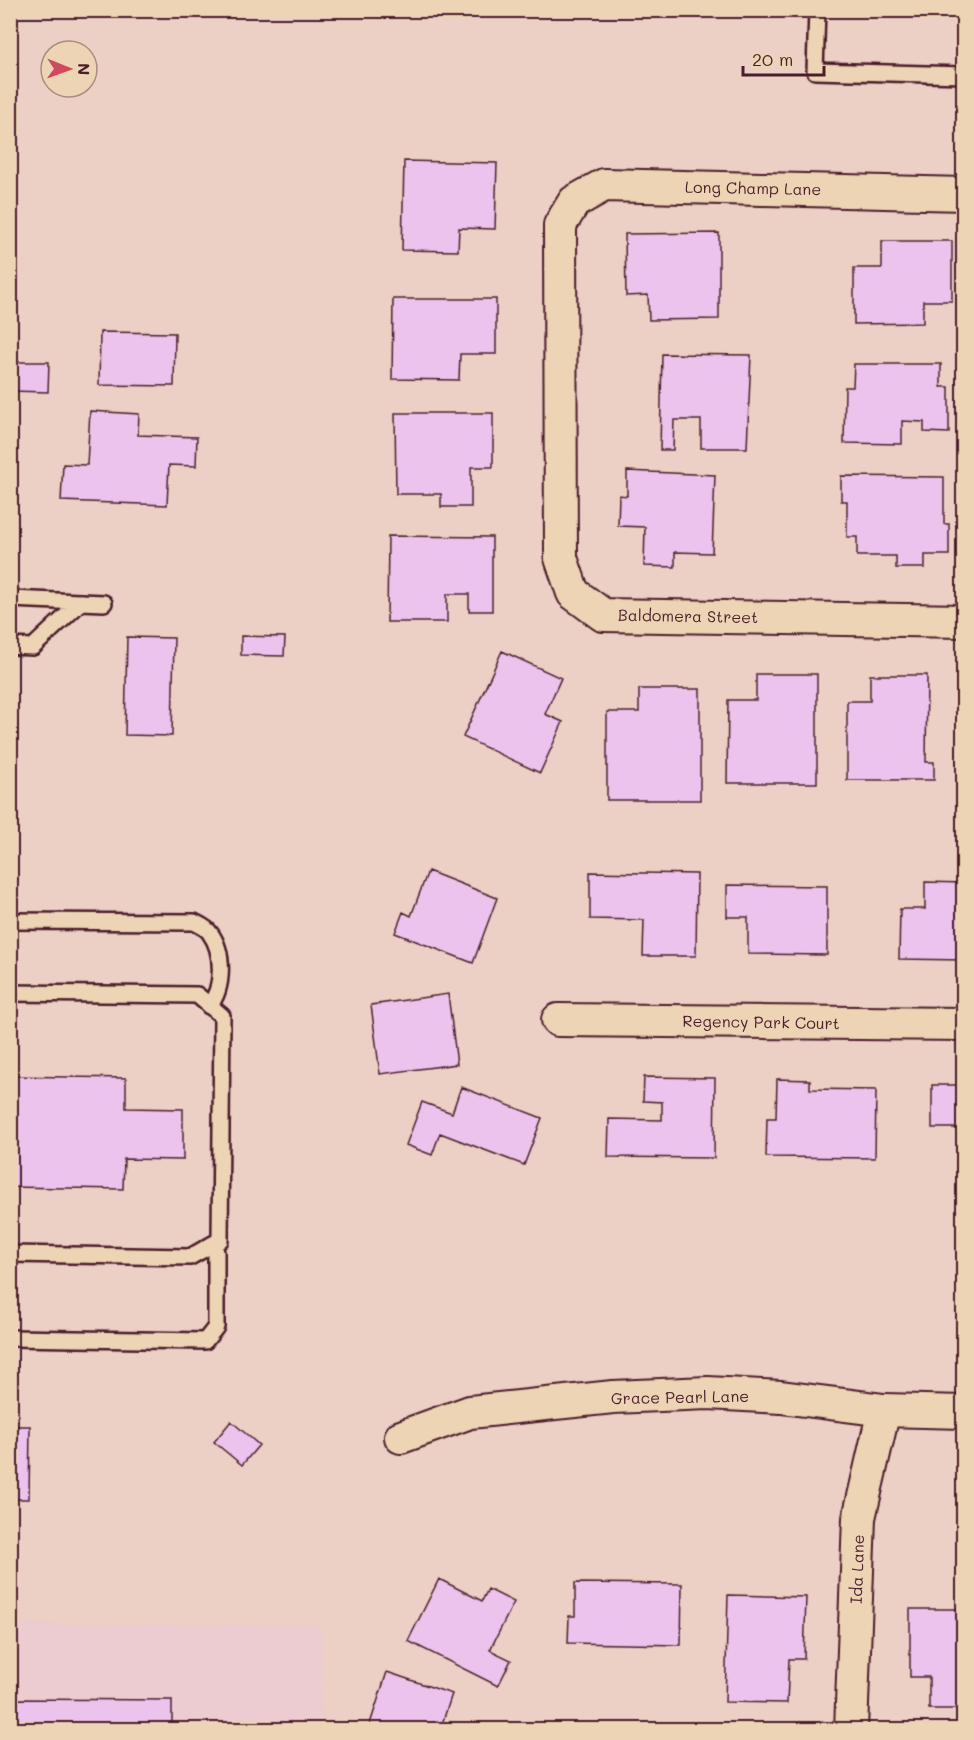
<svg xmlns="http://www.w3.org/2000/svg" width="974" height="1740" font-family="Mali,sans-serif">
<rect width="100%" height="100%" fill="#eccfc5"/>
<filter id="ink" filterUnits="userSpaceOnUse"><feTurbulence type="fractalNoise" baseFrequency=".0167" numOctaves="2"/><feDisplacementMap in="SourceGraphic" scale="12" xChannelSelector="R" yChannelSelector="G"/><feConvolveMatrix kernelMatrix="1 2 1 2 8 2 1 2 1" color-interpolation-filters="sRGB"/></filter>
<g filter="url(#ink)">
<path fill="#eccbd1" d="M11,1624L321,1626L320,1729L11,1730Z"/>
<path fill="#ebc3ec" stroke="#4a1f2b" stroke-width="1.5" d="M404,161L497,163L495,229L459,228L458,251L402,250Z
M719,233V319L649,320L648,295L626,296L625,234Z
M882,241H952V301H923V323L854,324V268H882Z
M393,299H496V354H460L459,380L392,379Z
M100,332L175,333L174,386L99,385Z
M662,354L751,355L747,448H701V420H674L673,450H660Z
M10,362H49L48,392L10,391Z
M854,364H941V387H949V433L924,432V422L902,421V444L844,443L845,387H853Z
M90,411L139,414L138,435L197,437L196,466L169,465L167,505L61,501L63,464L87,465Z
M395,413H493V467H471V507H441V494H396Z
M627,471L715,475L712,553L675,552V567L644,566L645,527L618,526L619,495L627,496Z
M841,476L944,477V524H949V555H925V568H896V556H857V537H847V501H841Z
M388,536L492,537V611H469V594H447V622H387Z
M241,636L285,637L284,656L241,655Z
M127,637L174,638L172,736L125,735Z
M502,651L561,678L545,714L563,722L540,773L463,737Z
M756,674H817V783H727L728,700H756Z
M870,675H927L926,762H934V780H847V701H870Z
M639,689H700V800H607V712H639Z
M428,871L497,898L473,963L395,933L403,912L411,916Z
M590,872L697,874L696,956H643L644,920L590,919Z
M925,882L964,883V960L899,959L900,909H925Z
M727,885L827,886V955L748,954V917H727Z
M448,994L457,1064L380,1074L371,1005Z
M10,1076L126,1078V1108L183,1109V1160L124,1159L123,1189L10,1187Z
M644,1077L715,1078L714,1158L608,1157L609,1119L662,1120V1102L643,1101Z
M777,1079L810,1080V1089L876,1090L875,1158L766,1157L767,1118H776Z
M932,1085H964V1157H959V1128H932Z
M461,1087L542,1118L524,1165L440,1133L432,1155L406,1145L422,1102L452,1113Z
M231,1421L259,1445L242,1465L214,1442Z
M10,1426H30L29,1499H10Z
M439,1579L482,1601L488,1589L514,1602L490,1650L511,1660L498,1686L408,1641Z
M575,1583L682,1584L681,1645L568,1643L569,1616H575Z
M728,1595L806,1597L804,1659H789L787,1703L725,1702Z
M910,1609H964V1687H959V1709H929V1677H910Z
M387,1672L452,1694L440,1730H368Z
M10,1699L172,1700V1725H184V1730H10Z"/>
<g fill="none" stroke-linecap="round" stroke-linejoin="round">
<g stroke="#4a1f2b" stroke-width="20">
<path id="lane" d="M817,10L815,71L964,75
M10,599L104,603
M10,646L33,647L81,602
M10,921L194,922C200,925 207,928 210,933C224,952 224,988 209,1006
M10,993L197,995L222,1016L220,1240L190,1257L10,1254
M10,1338L205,1341L216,1327V1252L213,1244"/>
</g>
<g stroke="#4a1f2b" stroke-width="36">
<path id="street" d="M964,194L604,185L574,202L560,225L561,558L573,593L603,615L964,621
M558,1020L964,1024
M401,1437L470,1412L613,1397L708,1393L781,1397L884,1410L964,1412
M851,1730L859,1518L884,1410"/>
</g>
<use href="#lane" stroke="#edd4b4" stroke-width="15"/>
<use href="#street" stroke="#edd4b4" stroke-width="32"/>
</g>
</g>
<g text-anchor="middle" stroke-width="6" stroke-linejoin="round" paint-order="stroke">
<g font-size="16" fill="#4a1f2b" stroke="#edd4b4">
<text transform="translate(753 188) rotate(1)" y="6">Long Champ Lane</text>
<text transform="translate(688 616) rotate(1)" y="6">Baldomera Street</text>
<text transform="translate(761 1022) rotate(1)" y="6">Regency Park Court</text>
<text transform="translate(680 1397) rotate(-1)" y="6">Grace Pearl Lane</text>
<text transform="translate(857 1569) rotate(-88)" y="6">Ida Lane</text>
</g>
</g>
<rect width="974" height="1740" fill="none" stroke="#edd4b4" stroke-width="36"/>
<rect x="18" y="18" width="938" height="1704" fill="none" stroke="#4a1f2b" stroke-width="2" filter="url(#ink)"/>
<g transform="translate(69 69) rotate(91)"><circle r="28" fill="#edd4b4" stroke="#ac8c7d" stroke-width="1.5"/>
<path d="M0-4.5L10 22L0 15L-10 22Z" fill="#d1495b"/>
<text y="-9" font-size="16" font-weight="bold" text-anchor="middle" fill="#4a1f2b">N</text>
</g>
<path d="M743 66v9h81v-9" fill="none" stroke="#4a1f2b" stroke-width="3"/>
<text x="752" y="66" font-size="18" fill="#4a1f2b" stroke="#edd4b4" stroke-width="4.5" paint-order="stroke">20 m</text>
</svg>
